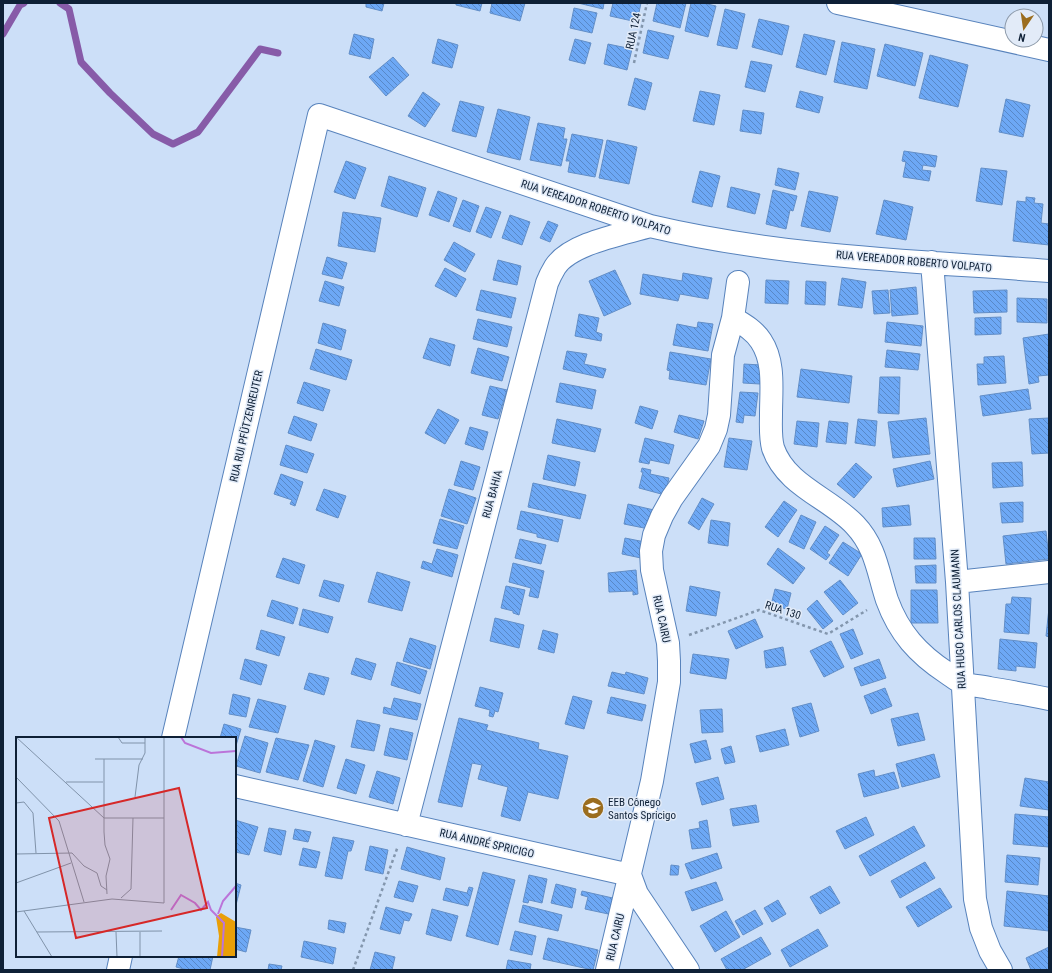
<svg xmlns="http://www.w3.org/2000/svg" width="1052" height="973" font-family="'Roboto Condensed',sans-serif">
<defs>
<pattern id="building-back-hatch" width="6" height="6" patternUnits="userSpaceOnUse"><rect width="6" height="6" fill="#6da8f5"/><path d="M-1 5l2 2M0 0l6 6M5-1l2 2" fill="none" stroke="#5888c7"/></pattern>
</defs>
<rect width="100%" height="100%" fill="#ccdff8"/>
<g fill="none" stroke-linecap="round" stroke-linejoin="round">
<path stroke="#875ba8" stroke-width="7" d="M60,3L69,9L81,62L110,93L153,134L173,144L198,132L260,49L278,53
M3,34L20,5L24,3"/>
</g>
<path fill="url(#building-back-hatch)" stroke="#628ec7" d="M366,3H384L382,11L366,7Z
M456,3H482L480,11L456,5Z
M492,3H525L520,21L490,13Z
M578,3H604L603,9Z
M613,3H641L637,22L610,16Z
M657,3H686L680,28L653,21Z
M691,3H703L716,6L708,37L685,31Z
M574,8L597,13L592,33L570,28Z
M725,9L745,14L737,49L717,45Z
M759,19L789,26L782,55L752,47Z
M648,30L674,36L668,59L643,53Z
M354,34L374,39L370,59L349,54Z
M804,34L835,41L826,75L796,67Z
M438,39L458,45L452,68L432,63Z
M575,39L591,43L585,64L569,60Z
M842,42L875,49L867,89L834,82Z
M608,44L632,49L627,70L604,64Z
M885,44L923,53L915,86L877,76Z
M930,55L968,65L958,107L919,98Z
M393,57L409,75L386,96L369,77Z
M751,61L772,65L765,92L745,87Z
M635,78L652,83L645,110L628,105Z
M700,91L720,95L714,125L693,121Z
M800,91L823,97L819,113L796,107Z
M423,92L440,104L425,127L408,116Z
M1006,99L1030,105L1023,137L999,132Z
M460,101L484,107L476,137L452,131Z
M498,109L530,117L520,160L487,152Z
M743,110L764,113L761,134L740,131Z
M538,123L565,128L563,139H567L561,166L530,160Z
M572,134L603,140L595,177L568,172L570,161H566Z
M607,140L637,147L629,184L599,178Z
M904,151L937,156L935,167L923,165L922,170L931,171L929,181L903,177L906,162L902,161Z
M346,161L366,168L355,199L334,192Z
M778,168L799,173L795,190L775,185Z
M981,168L1007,171L1002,205L976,201Z
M700,171L720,176L712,207L692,202Z
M389,176L426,188L417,217L381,206Z
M731,187L760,194L755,214L727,207Z
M773,190L797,196L793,211L790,210L786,229L766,224Z
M438,191L457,198L449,222L429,215Z
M809,191L838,197L830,232L801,226Z
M1026,197L1035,198L1034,203L1043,204L1041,223L1049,224V245L1013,241L1017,201L1026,202Z
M463,200L479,206L470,232L453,226Z
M884,200L913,207L906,240L876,234Z
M486,207L501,212L491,238L476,232Z
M343,212L381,218L375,252L338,246Z
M510,215L530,222L522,245L502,238Z
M548,221L558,225L550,242L540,238Z
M454,242L475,254L465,272L444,260Z
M327,257L347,263L342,279L322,274Z
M498,260L521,266L517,285L493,280Z
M445,268L466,279L456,297L435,286Z
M615,270L631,304L604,316L589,281Z
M683,273L712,278L708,299L680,294L678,301L640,294L643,274L682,281Z
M842,278L866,282L862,308L838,305Z
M766,280L789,281L788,304L765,303Z
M325,281L344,287L339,306L319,301Z
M806,281L826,282L825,305L805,304Z
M916,287L918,314L892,316L890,290Z
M481,290L516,298L511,318L476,310Z
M888,290L890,313L874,314L872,291Z
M1007,290V312L974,313L973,291Z
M1017,298L1047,299V323L1017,322Z
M579,314L599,318L596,332L602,334L601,341L575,336Z
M1001,317V334L975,335V318Z
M478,319L512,327L507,347L473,339Z
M698,322L713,324L708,351L673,345L677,324L697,328Z
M887,322L923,326L921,346L885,342Z
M323,323L346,330L341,350L318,343Z
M1049,334V375L1038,376L1039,382L1029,384L1023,338Z
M430,338L455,345L450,366L423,358Z
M478,348L509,357L502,381L471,373Z
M316,349L352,360L346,380L310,369Z
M887,350L920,354L918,370L885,367Z
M567,351L587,354L584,364L606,369L603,378L563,369Z
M670,352L711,359L706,385L669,379L670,371L667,370Z
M1004,356L1006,383L978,385L977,364H984V357Z
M744,364L761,365L760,384L743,383Z
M801,369L852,376L849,403L797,397Z
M880,377H900L899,414L878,413Z
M304,382L330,390L323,411L297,403Z
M560,383L596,390L592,409L556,402Z
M490,386L507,390L498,419L482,415Z
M1028,389L1031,409L983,416L980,396Z
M740,392L758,393L755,416L744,415L743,423L736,422Z
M640,406L658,411L652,429L635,423Z
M438,409L459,420L445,444L425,433Z
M679,415L704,421L698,439L674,432Z
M294,416L317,424L311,441L288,433Z
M926,418L930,454L893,458L888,422Z
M1049,418V453L1032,454L1029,419Z
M557,419L601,429L595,452L552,443Z
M858,419L877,421L875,446L855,443Z
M797,421L819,423L817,447L794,444Z
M829,421L848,423L846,444L826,442Z
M470,427L488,432L483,450L465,444Z
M645,438L674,445L669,464L650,460L649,464L639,462Z
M729,438L752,441L747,470L724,467Z
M286,445L314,454L307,473L280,465Z
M548,455L580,462L575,486L543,479Z
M461,461L480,467L473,490L454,485Z
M930,461L934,479L897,487L893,469Z
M1022,462L1023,486L993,488L992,463Z
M856,463L872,477L854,498L837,484Z
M642,468L651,470L650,474L669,478L665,495L639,488L643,472H641Z
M281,474L303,482L295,506L290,504L292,500L274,494Z
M533,483L586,495L580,519L528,507Z
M324,489L346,496L338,518L316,510Z
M449,489L476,498L467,524L441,516Z
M702,498L714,504L699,530L688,523Z
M784,501L797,510L778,537L765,527Z
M1023,502V522L1002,523L1000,503Z
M628,504L654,510L649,529L624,524Z
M909,505L911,525L883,527L882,508Z
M521,511L563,520L558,542L537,537V534L517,529Z
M801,515L816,522L804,549L789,542Z
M440,519L464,526L457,549L433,543Z
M711,520L730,523L728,546L708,543Z
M825,526L839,535L827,553L830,555L826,560L810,549Z
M1046,531L1049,559L1006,564L1003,536Z
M625,538L645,542L641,558L622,554Z
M914,538H935L936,559H914Z
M520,539L546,545L541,564L515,558Z
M843,542L862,554L848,576L829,563Z
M778,548L805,568L793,584L767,564Z
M437,549L458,555L452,577L421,568L423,561L432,564Z
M283,558L305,565L299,584L276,577Z
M513,563L544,571L538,598L529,596L531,588L509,582Z
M936,565V583H916L915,566Z
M636,570L638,594L633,595V591L609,592L608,573Z
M377,572L410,582L402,611L368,602Z
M324,580L344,585L339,602L319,596Z
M840,580L858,603L843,615L824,592Z
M506,586L525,590L519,615L513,613V611L501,608Z
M690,586L720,592L716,616L686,611Z
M775,589L791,593L787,609L771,605Z
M911,590H937L938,623H911Z
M1012,597L1031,598L1029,634L1004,632L1006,604H1011Z
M272,600L298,608L293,624L267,616Z
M817,600L833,621L823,629L807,609Z
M1049,608V637L1046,636Z
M303,609L333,617L328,633L299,625Z
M495,618L524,625L519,648L490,641Z
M755,619L763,637L736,649L728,631Z
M853,629L863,654L851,659L840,634Z
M261,630L285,637L279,656L256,649Z
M543,630L558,634L554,653L538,649Z
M410,638L436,646L430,669L403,661Z
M1000,639L1037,643L1035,668L1016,666V671L998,669Z
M831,641L844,667L824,677L810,651Z
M783,647L786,665L766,668L764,651Z
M693,654L729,659L726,679L690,673Z
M356,658L376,664L371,680L351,674Z
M245,659L267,665L261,685L240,679Z
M879,659L886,678L861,686L854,668Z
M397,662L427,671L420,694L391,685Z
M612,672L625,675L626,672L648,678L644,694L608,686Z
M309,673L329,678L324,695L304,689Z
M480,687L503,693L498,712L495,711L493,717L489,716L490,710L475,706Z
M885,688L892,706L871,714L864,696Z
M233,694L250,698L246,717L229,714Z
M573,696L592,701L584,729L565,724Z
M611,697L646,705L642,721L607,713Z
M394,698L421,704L417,720L383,713L384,707L391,709Z
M258,699L286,706L278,733L249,727Z
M811,703L819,731L800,737L792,708Z
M722,709L723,732L702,733L700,710Z
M918,713L925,740L898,746L891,719Z
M459,718L488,725L486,730L539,743L538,749L568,756L558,799L528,792L520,821L501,816L508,787L478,779L482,765L472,763L462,807L438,802Z
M357,720L380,725L374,751L351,747Z
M224,724L241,729L235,749V738H220Z
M390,728L413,733L407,760L384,755Z
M785,729L789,745L760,752L756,736Z
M245,736L268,743L260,773L236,766Z
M276,738L309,745L298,780L266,772Z
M315,740L335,746L323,787L303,781Z
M706,740L711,759L695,763L690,744Z
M731,746L735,762L725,764L721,749Z
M934,754L940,777L902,787L896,764Z
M346,759L365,765L356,794L337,788Z
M874,770L875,777L894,772L899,788L864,797L858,774Z
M377,771L400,778L393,804L369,797Z
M718,777L724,799L702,805L696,783Z
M1025,778L1049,782V810L1020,806Z
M756,805L759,822L733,826L730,809Z
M1015,814L1049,817V847L1013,844Z
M866,817L874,835L845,849L836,831Z
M235,820L258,827L249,855L235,852Z
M707,820L711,847L692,849L689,830L700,828L699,822Z
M914,826L925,846L870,876L859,856Z
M269,828L286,831L281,855L264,851Z
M295,829L311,832L308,842L293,839Z
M333,837L354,841L351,851H348L342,879L325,876Z
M370,846L388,850L383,874L365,870Z
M407,847L445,858L440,880L401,869Z
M303,848L320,852L316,868L299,865Z
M717,853L722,868L691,879L685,864Z
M1007,855L1040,858L1038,885L1005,882Z
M925,862L935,878L900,898L891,881Z
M671,865L679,866L678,875H670Z
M483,872L515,880L498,945L466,936Z
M529,875L547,879L542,903L529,900L528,903L523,902Z
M399,881L418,886L413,902L394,897Z
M716,882L723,900L692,911L685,892Z
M235,883L241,885L235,909Z
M556,884L576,889L572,908L551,903Z
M830,886L840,903L820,914L810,897Z
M469,887L473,888L468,906L443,900L446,888L467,893Z
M940,888L952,907L918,927L906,907Z
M582,891L617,899L613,915L585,909L588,897L581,895Z
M1007,891L1049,896V931L1004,926Z
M778,900L786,914L772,922L764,908Z
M523,905L562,915L558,931L519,922Z
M386,907L412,914L409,921L404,920L400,934L380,929Z
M432,909L458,916L451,941L426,934Z
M755,910L763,924L743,935L735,921Z
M726,911L740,937L715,952L700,926Z
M329,920L346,923L344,933L328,929Z
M235,927L251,930L246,952L235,949Z
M818,929L828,946L790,967L781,950Z
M515,931L536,936L532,955L510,950Z
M761,937L771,954L742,970H727L721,959Z
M548,938L598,950L593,970L543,959Z
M304,941L336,948L333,964L301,957Z
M1049,947V970H1031L1026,958Z
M375,952L395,957L392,970H370Z
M179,956H213L210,970H188L176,967Z
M508,960L531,964L530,970H506Z
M269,964L282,966L281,970H268Z"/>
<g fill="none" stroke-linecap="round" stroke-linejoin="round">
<g stroke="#5883bc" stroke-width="24">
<path id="minor" d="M838,3L1049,50
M932,262L957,582L975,899L981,928L990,951L1001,970
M733,318C743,324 754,330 761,341C775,362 771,390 771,414C771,425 770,437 773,448C786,486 830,498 855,525C876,547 878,573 887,600C899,633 918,654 947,673C952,676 957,681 963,683C971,686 981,686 989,688C1009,691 1029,695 1049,699
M957,582L1049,572
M173,738L319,115L650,226C781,257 916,261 1049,271
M235,786L630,875L637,894L688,970
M406,825L547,283C549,278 552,272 555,267C570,243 624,234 650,226
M118,970L121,956
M607,970L652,781L669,682V661L668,643L652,570L651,551L654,535L662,516L672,498L709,446L716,429L719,415L723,355L733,318L738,282"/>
</g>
<path stroke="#8396ad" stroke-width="2.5" stroke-dasharray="3 3" stroke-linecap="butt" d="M634,63L647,3
M689,635L759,610L828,634L867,610
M353,970L398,846"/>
<use href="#minor" stroke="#fff" stroke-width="22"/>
</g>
<defs>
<g id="school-disc" transform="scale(1.15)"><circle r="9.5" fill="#9b6d1e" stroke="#e2ebf8"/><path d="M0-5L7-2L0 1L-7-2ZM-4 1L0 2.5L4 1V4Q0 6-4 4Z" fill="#fff"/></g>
</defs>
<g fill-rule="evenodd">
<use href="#school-disc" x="593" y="808"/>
</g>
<g text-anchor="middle" stroke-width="3" stroke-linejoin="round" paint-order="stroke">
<g font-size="11" fill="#0e2036" stroke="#e2ebf8">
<text transform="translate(633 31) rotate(-78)" y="4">RUA 124</text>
<text transform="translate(596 207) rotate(18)" y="4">RUA VEREADOR ROBERTO VOLPATO</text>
<text transform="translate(914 261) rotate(5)" y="4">RUA VEREADOR ROBERTO VOLPATO</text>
<text transform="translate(246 426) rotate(-77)" y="4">RUA RUI PFÜTZENREUTER</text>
<text transform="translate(492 494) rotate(-75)" y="4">RUA BAHIA</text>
<text transform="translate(783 610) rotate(18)" y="4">RUA 130</text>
<text transform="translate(662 619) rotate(78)" y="4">RUA CAIRU</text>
<text transform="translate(958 619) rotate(-93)" y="4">RUA HUGO CARLOS CLAUMANN</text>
<text transform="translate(487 843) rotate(13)" y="4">RUA ANDRÉ SPRICIGO</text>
<text transform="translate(615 937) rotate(-77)" y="4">RUA CAIRU</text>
</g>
<g font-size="11" fill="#0e2036" stroke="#e2ebf8" text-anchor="start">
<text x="608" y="806">EEB Cônego<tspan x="608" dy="13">Santos Spricigo</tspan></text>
</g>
</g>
<g transform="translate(16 737)">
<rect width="220" height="220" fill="#ccdff8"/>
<path d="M205,176L220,185V220H201L203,199L200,180Z" fill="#e99f07"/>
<path fill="none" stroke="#bb74d9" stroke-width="2" d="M165,0L169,6L195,16L220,14M155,173L165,158L179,166L185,173L192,165L195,173L208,186L206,220M202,177L207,164L220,149"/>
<path fill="none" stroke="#8093aa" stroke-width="1" d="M0,0L88,81H148M102,0L106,6H129M79,22H127M88,22V95L89,108L94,122L90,139L91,157M0,40L43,84L68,165M50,45H87M119,60L123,28L129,16V0M0,66L8,65L17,76L20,116M0,117L56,116L68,129L81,136L85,149L91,153M0,146L55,126M105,161L115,152L117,81M8,174L36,220M0,175L96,162L148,166V0M21,195L146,194M100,195L101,220M124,195V220"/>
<path fill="#d62828" fill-opacity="0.15" stroke="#d62828" stroke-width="2" d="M163,51L191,171L60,201L33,81Z"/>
<rect width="220" height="220" fill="none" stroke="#0e2036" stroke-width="2"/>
</g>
<rect width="1052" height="973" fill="none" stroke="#0e2036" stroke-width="8"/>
<g transform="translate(1024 28) rotate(193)"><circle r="19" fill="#e2ebf8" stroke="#8d9aaa"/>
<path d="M0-3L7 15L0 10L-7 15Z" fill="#9b6d1e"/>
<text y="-6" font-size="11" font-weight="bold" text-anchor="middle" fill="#0e2036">N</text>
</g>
</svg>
